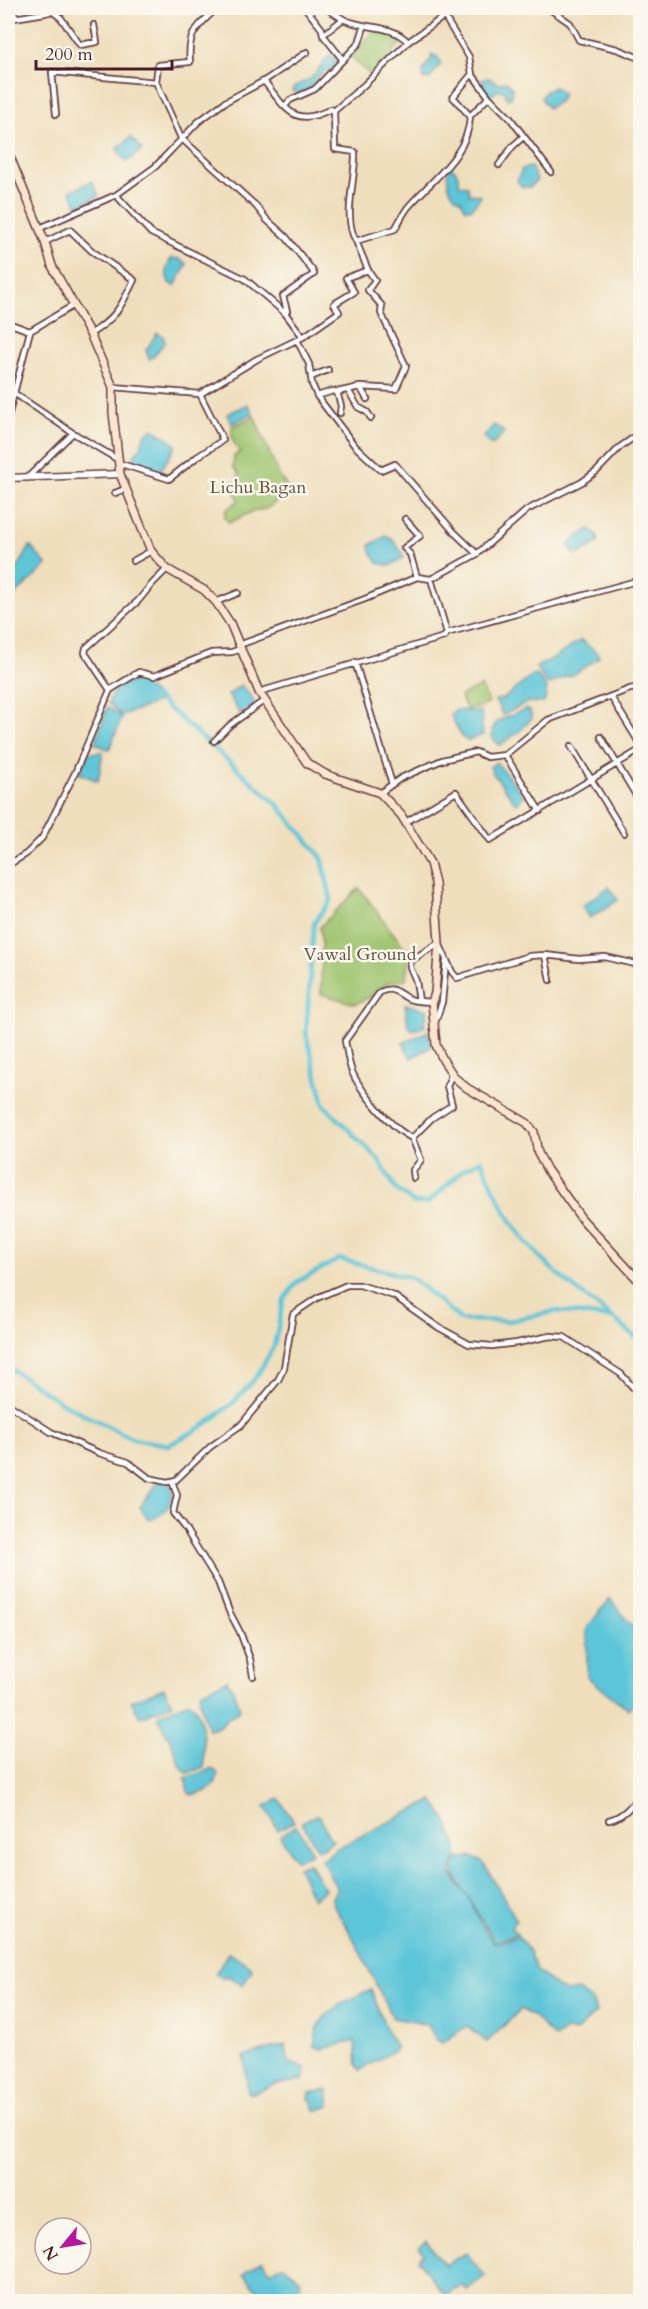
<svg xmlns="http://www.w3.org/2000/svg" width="648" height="2309" font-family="Cardo,serif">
<rect width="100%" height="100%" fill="#fbf7ec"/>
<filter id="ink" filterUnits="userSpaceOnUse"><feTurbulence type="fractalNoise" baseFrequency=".0167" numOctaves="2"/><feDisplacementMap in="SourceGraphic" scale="12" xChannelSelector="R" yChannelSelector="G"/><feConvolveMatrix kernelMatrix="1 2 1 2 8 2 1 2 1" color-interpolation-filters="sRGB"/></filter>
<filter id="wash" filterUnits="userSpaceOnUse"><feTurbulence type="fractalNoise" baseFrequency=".008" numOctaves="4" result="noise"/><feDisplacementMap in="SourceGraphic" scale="24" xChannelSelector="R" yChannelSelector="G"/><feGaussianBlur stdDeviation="1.35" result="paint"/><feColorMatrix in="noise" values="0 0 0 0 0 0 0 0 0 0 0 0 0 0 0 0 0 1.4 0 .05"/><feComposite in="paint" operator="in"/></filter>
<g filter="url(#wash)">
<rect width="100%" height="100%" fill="#efdebc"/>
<path fill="#9fc570" stroke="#74724e" stroke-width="1.5" d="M374,31L392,33L403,41L370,75L351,57Z
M254,416L279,475L290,492L266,509L253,511L229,523L225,517L226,510L239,500L234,491L239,474L233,467L234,456L241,452C233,444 231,439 232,427Z
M481,686L489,703L476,709L475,706L467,710L460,696Z
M359,888L409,954L406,979L387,983L374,995L355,1004L321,994L322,945L320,927Z"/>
<path fill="#5cc5d8" stroke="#537282" stroke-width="1.5" d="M431,54L438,57L441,64L430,78L424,80L423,71L432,57Z
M331,55L335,58L338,63C333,68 327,70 322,74C310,83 309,97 292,91C294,83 304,84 311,78C319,71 323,60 331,55Z
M489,78L497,83L507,82L512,88L511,98L507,99L505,92L501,90L497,91L490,97L480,82L483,79Z
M555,87L563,94L560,101L548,108L541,98L546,91Z
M131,137L142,150L127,162L116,149Z
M449,167C459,170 458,177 460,185L468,186L469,194L480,195V198L471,209L465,208L461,200C449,196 445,178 449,167Z
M531,167L537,180L530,187H522L517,181L522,169Z
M92,181L99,196L78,206L70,191Z
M172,258L179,259L187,264L175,286L169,283C165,274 166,265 172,258Z
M157,333L163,336L165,342L153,357L149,359L146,350Z
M248,404L253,413L232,424L227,414Z
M494,425L504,432L494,444H490L483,437Z
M152,429L169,438L176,446L159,473L149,471L134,460L135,453L141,448L144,436Z
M590,529L597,535L599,542L579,554H574L568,544Z
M386,536L393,540L405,557L389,566L378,563L371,552L370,545Z
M30,546L47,565L13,597L8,592C7,583 25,557 30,546Z
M581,640L597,653L599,656L598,658L573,675L567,676L548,685L536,667L554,658Z
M533,675L538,676L547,689L545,701L543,703L528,702L503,715L495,700L503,699Z
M139,680L160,700C150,708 134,710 121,715L108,703L118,685Z
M241,685L253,699L254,706L240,714L228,695Z
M107,707L122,717L109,750L95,743Z
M526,709L530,711L532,718L521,730L500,745C489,739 490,729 498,721Z
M457,710L481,712L483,735L467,741L462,737L450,714Z
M103,752L98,781L79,773L89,753Z
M496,762L524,795L519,802L516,803L514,801L492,772L490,767Z
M609,887L618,900L590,918L582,906Z
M405,1004L428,1010L424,1027L413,1030L408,1026Z
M428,1031L431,1047L411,1058L403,1043Z
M158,1482H165L172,1486C175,1502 164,1517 148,1520L140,1507Z
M610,1599L640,1636V1698L628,1709L587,1677V1628Z
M227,1680L234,1691L240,1709C229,1715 221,1730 208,1730C206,1717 197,1704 201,1692Z
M164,1688L172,1704L140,1717L131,1701Z
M189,1702C207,1712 202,1749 204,1767L187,1773L179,1764L171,1741L158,1719L159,1714Z
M211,1769L216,1771L218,1775C214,1790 206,1792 191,1795L188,1792L185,1778Z
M279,1799L294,1822L278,1830L265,1806Z
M433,1800C442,1811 459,1841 457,1855C456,1862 451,1866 452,1873C454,1882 465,1892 470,1900C478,1916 483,1932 496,1944L518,1936L529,1951L537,1971L560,1989L567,1992L578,1990L593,2002L596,2013L575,2032L566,2030L555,2038L534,2017L521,2009L487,2042L467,2026L442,2043C432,2039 433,2029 425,2024L393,2018L351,1934L333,1905L332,1898L337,1889L322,1861L335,1849Z
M316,1815L320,1816L328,1835L333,1841L318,1850L302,1822Z
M296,1826C299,1828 310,1848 312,1853L296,1860L280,1836Z
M471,1857L483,1862L516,1919L511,1928L517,1934L495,1942L455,1876L454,1865L459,1858Z
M309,1863L325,1889L313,1899L298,1867Z
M228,1953L250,1965L252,1969L243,1985L227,1976L223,1978L215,1974Z
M371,1989C379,2009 384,2029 396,2048L394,2051L360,2070L357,2066L355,2041L322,2049L315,2047C314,2011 344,2003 371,1989Z
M285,2045L289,2063L306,2068L303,2080L273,2085L255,2093H248L244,2056Z
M328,2090L330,2106L315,2111L313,2103L309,2098L310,2093Z
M426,2241L445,2265L466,2253L485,2276L467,2290L463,2285L445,2296L418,2260L424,2253L419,2247Z
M262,2260L271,2271L284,2265L299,2278L301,2285L282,2301H266L244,2274Z"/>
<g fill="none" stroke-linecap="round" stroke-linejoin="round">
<path stroke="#5cc5d8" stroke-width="4.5" d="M155,696L277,804L322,858L331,900L314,923L306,1033L324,1105L378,1159L396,1189L414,1203H428L463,1170L481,1160C490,1178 497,1197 507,1214C532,1258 574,1288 613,1318
M8,1367L62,1403L133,1439L169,1445L202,1427L232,1404L257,1376L274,1346L284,1299L297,1282L339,1259L412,1278L461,1320L508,1321L557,1311L613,1318L640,1341"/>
</g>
</g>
<g filter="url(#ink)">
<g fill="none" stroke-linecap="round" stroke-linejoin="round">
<g stroke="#633c41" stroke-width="8">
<path id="minor" d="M13,8L15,17
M43,8L45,13L52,11L61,18L80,45L97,42L94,25
M307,8V10L322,29L323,35
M326,8L343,19
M548,8L570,23L579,40L617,49L637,57
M444,16L469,57L472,74L489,97L510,118L551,172
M8,19L45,13L50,8
M343,60L323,35L343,19C365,30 391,23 408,42
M264,81L307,52
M156,82L158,65L190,62C187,33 197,27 217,8
M285,106L290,100L315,89L359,43L364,27
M334,111L335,149L355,152C356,179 342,217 356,241
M56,114L52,72L156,82L181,138L256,206L267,220L286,237L312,270L314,274L283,296L287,311L285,313
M470,116L489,97
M499,165L513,146L523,137
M116,195L151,233L245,279L285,313L303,337
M40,228L116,195L155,167L198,122L225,102L264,81C287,110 294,128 331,109L334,111L363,86L408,42L456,8
M45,242L70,230L92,251L134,280C121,307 116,318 90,334
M8,323L30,331
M297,340L309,364L312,384L317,396L355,446L381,470L395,464L455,533L477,554
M311,377L328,370
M113,387L200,394L257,359L303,337L339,312L334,304L354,292L346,278L368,270L356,241L395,229C400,221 404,211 410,205C433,179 469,154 470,116L453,97L472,74
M360,387L396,389L406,366L381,313L382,306L368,290L375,280L368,270
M8,389L73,433
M348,390L358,407L367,412L371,418
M337,392L341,406L340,413
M317,396L333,391L337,392L360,387L367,399
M8,417L30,331L74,305
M118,463L169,479L197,457L223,440L200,394
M27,478L73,433L117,459
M115,493L125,489
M405,519L420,536L404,548L410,554L417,577
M133,561L151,551
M216,602L238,593
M447,633L640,580
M239,645L365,599L417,577L431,579L477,554L527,510L582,482L597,471L620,447L640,433
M355,662L392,784
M110,690L85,653L86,648L138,601L152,584L167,569
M259,692L444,637L447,633L431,579
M611,697L640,744
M601,737L640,802
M214,741L230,725L265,700
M571,746L624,833
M505,755L540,811
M380,793L401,778L442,760L476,752L487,757L505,755L548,720L630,689L640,687
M406,822L456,792L490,840L640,750
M8,865L26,854L42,838L75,773L110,690L139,672L154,676L211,653L232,652L241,649
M545,955L550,980
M419,1001L416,981L410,967V961L439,943L452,972L457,978L529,956L545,955L579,959L605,957L640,965
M432,1002C424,1001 414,1002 407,998C396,992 393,986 380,992L345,1041C347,1050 348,1060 351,1069C358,1089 392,1129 412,1138L432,1118L452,1105L447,1086L452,1073
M435,1023L442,1002L446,961
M412,1138L421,1160L413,1170L414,1178
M8,1404L51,1432L99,1453L128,1462L149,1478L167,1482L176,1480L210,1447L241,1425L278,1380L284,1368L293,1314L317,1298L347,1285H360L394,1296L438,1327L469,1344L492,1346L517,1343L550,1336L564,1337L621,1374L640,1395
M172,1481L177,1495L173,1513L186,1530L218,1582L229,1611L240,1632L250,1659L253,1676
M609,1820C622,1817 633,1805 640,1794"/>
</g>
<g stroke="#633c41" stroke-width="9">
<path id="tertiary" d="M8,478L120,474"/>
</g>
<g stroke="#633c41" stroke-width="10">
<path id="secondary" d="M8,152L45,242L52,266L90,334L113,387V413L120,474L151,551L167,569L204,590L216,602L230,623L259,692L307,763L325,774L380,793L401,815L430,863L435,883L439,943L435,993L432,1002L436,1045L443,1060L455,1078L467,1088L527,1123L534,1132L538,1153L547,1170L581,1218L640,1282"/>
</g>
<use href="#minor" stroke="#fff" stroke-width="4.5"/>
<use href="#tertiary" stroke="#fff" stroke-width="6"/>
<use href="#secondary" stroke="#fbe5cf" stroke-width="7"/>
</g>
</g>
<g text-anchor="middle" stroke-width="5" stroke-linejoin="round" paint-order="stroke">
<g font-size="18" fill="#645140" stroke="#fbf7ec">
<text x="258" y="493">Lichu Bagan</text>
<text x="360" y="960">Vawal Ground</text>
</g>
</g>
<rect width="648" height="2309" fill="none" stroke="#fbf7ec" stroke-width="30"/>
<g transform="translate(63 2246) rotate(240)"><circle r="28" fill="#fbf7ec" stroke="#b4a19f" stroke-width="1.5"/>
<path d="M0-4.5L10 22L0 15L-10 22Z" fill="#b5179e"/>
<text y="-9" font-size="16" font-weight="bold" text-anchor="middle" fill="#4a1f2b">N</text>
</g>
<path d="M36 60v9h136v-9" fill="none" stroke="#4a1f2b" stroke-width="3"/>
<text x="45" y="60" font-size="18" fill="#4a1f2b" stroke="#fbf7ec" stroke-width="4.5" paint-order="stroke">200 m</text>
</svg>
